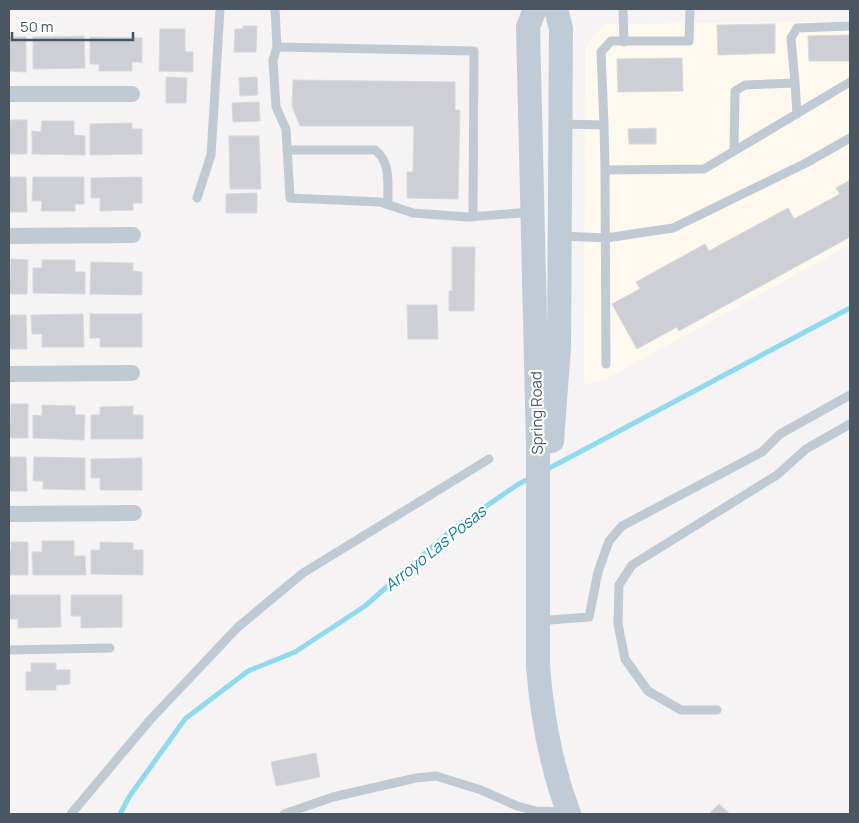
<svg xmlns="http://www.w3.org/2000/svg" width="859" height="823" font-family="Manrope,sans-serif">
<rect width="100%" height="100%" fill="#f5f3f3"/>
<path fill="#fdf9ef" d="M850,21V245L606,379L584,385L585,46L604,24Z"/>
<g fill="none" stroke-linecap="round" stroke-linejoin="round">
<path stroke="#90daee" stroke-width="5" d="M544,471L850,308
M120,814L129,797L185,719L248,671L295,652L365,606L453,529L517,485L532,477"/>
</g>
<path fill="#cdcfd5" stroke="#d7d9de" d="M775,24V53L718,55L717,25Z
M243,26H257L256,52H234L235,29H243Z
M160,29H185V52H193V72L159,71Z
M850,35V61H809L808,36Z
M84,36L85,68L33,69V37Z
M9,37H26V72L9,71Z
M90,37L142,38V62H132V71H99V64H90Z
M682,58L683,91L618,92L617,59Z
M166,77L187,78L186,103H166Z
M257,77L258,95L240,96L239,78Z
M293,80L455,82V110H460L458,199L407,198V172H413L414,126H300L292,106Z
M259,102L260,121L233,122L232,103Z
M10,120H27V154H9Z
M42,121H74V135L85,136V155L32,154V131L41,132Z
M132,123V129H142V154L90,155V124Z
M656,128V144H629L628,129Z
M229,136H259L261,189H230Z
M9,177H26L27,212H9Z
M33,177H84V204H75V211H41L42,201H32Z
M142,177V203H133V210L100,211V198H91V178Z
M850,180V237L679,331L677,327L637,349L612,304L640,289L636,282L705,244L709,251L788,208L794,219L840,194L836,188Z
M257,193V213H226V194Z
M452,247H475L474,311H449V291H452Z
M11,259L28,260L27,294H9Z
M42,260H75V272H85V294L33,293V268H42Z
M91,262L133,263V271L142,272V295L90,294Z
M407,305H437L438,339H408Z
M83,314L84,347H42V334H32L31,315Z
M90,314H142V347H100V338H90Z
M9,315H26L27,349H9Z
M11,404H28V438H9Z
M42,405L75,406V415H85L84,440L33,438V415L42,416Z
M133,406V415H143V439H91V415H100V407Z
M9,457H26L27,491H9Z
M34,457L85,458V490L43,489V481H33Z
M142,458V490H100V478H91V459Z
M42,541H74V556H85L86,575H33L32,552H42Z
M11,542H28V575H9V550H11Z
M100,542L133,543V550H143V575L91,574V550H100Z
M9,595H60L61,627L18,628V619H9Z
M71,595H122V627L81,628V616H71Z
M31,663H56V670H70V684L56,685V690H26V672H31Z
M316,753L320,777L276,786L271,762Z
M719,804L730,814H709Z"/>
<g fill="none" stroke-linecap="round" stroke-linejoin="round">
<path stroke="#c1cad2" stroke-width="9" d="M275,9L277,47
M623,9L624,42
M795,83L791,38L797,28L850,26
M561,124L604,125L605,170
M604,125L601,52L611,41H689L690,9
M287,150H375C392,163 387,185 388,205
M734,151L735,91L745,85L795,83L797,114
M197,198L211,155L220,9
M473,217L474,51L277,47L273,60L276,107L286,129L290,198L380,202L413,213L468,217L532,212
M561,236L606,238L673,228L806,163L850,138
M606,364L605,170L704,169L850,82
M550,620L589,617L598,572L609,541L622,526L762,452L780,434L850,395
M9,650L110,648
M717,710H681L648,691L625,659L618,624L619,585L632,565L777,475L806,449L850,424
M71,814L150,720L238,627L303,573L489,459
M284,814L333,797L416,778L436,776L481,790L517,806L536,811L567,812"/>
<path stroke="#c1cad2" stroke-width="16" d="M9,94H132
M9,236L133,235
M9,374L132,373
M9,514L134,513"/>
<path stroke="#c1cbd6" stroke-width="24" d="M535,9L528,27L538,445V666C542,718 551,766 569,814
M552,441L559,347L561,29L556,9"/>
</g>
<g text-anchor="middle" stroke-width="4.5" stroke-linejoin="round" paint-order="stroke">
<g font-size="15" fill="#4a5661" stroke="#fff">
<text transform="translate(537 413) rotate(-91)" y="5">Spring Road</text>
</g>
<g font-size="16" font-style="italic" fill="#0c7c9b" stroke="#fff">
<text transform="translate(435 548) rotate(-39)" y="6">Arroyo Las Posas</text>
</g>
</g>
<rect width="859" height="823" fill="none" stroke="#4a5661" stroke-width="20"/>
<path d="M12 32v8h121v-8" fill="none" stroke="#4a5661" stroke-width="2.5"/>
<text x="20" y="32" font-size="15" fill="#4a5661" stroke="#ffffff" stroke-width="4" paint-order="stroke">50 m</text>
</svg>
